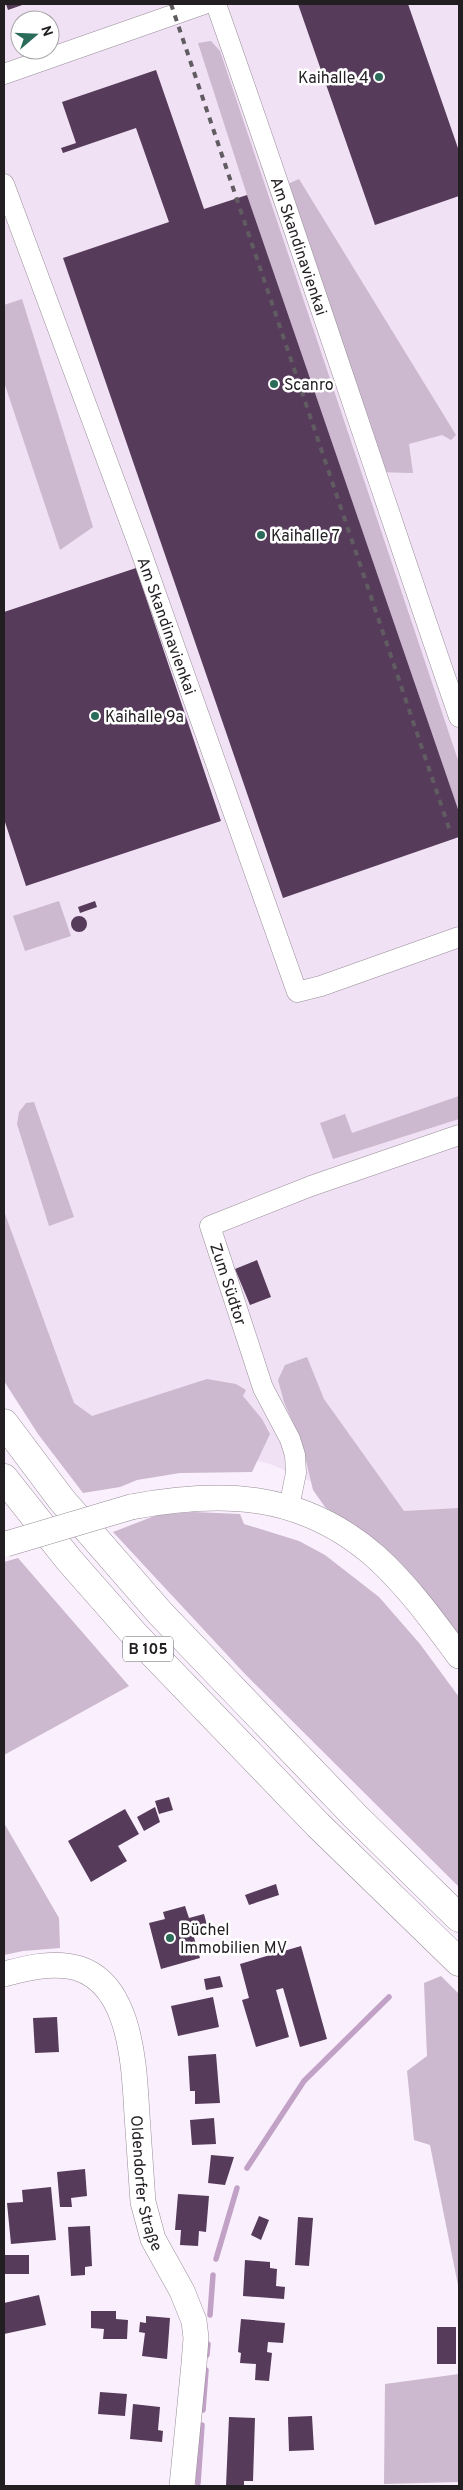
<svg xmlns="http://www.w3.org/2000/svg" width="463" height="2490" font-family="Overpass,sans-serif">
<rect width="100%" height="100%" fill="#faeffc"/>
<path fill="#f1e1f4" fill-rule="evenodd" d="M4,4H459V1636L315,1483L270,1464L244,1457L112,1467L70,1406L4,1219ZM20,20H50V50H20Z"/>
<path fill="#ccb8cf" d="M211,41L220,51L459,763V812L247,195L198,43Z
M299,179L456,435L451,440L442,435L409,444L413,473L374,472L281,187Z
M22,299L93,527L60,550L4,382V305Z
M59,901L71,936L25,951L13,916Z
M459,1096V1119L333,1159L320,1123L345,1114L352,1133Z
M34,1102L74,1217L49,1226L17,1124L19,1112L26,1103Z
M4,1211L74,1403L92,1416L207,1379L236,1384L246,1390L243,1396L262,1419L270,1434L252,1472L180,1473L137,1480L120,1487L83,1493L38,1434L4,1381Z
M307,1357L324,1399L404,1511L459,1508V1642L394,1558L325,1507L313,1490L302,1444L284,1402L278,1380L285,1365Z
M194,1512L240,1514L244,1524L299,1541L325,1555L379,1597L420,1644L459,1697V1887L244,1673L113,1532L157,1515Z
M18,1558L129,1686L4,1755V1562Z
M4,1823L59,1918L60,1948L23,1951L4,1955Z
M441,1976L459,1994V2290L430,2145L414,2140L407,2071L427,2056L424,1983Z
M459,2374V2482L384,2484L385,2384Z"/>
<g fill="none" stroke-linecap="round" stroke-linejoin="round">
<path stroke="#c1a1c6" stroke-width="5.5" d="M247,2168L304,2081L389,1997
M216,2259L237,2188
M210,2315L213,2275
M207,2355L208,2344
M203,2410L206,2370
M198,2483L202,2425"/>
</g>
<path fill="#563b5b" d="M6,4H25L8,10Z
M298,4H408L459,151V196L375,225Z
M156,70L204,209L247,195L459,812V837L283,898L63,258L169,222L136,128L63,153L61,148L76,143L62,102Z
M136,568L221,821L26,886L4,819V612Z
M95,901L97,907L80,913L78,907Z
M71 924a8 8 0 1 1 16 0a8 8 0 1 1-16 0Z
M257,1260L271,1297L250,1305L235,1269Z
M169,1797L173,1810L159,1814L155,1801Z
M155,1807L160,1822L144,1831L137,1817Z
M125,1809L139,1834L118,1846L127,1861L91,1882L68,1841Z
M276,1884L279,1895L249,1905L245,1895Z
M185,1906L189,1918L204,1914L208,1929L193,1934L200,1958L161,1969L149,1923L165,1919L163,1912Z
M301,1946L327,2039L300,2047L283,1988L276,1990L289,2037L256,2047L242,2000L249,1998L240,1964Z
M220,1976L223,1987L206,1990L204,1979Z
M213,1997L219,2027L178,2036L171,2006Z
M57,2017L59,2052L35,2053L33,2018Z
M216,2054L220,2103L195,2104V2091H190L188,2056Z
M214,2118L216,2144L192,2145L190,2120Z
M211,2155L234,2157L225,2185L208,2183Z
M85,2169L87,2196L71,2198L72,2207H60L57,2172Z
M51,2187L56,2240L11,2244L7,2203L23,2202L22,2190Z
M178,2194L209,2196L206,2232L199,2231L198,2246L180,2245L181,2230H175Z
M259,2216L269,2220L261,2240L251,2235Z
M298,2217L313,2218L309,2266L295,2265Z
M90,2226L92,2266L85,2267V2275L71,2276L68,2227Z
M4,2255H29V2274H4Z
M245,2260L270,2262V2268L277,2269L276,2286L285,2287L284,2299L243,2296Z
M39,2295L46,2325L4,2334V2303Z
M91,2311H116V2319L128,2320L127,2339H103L104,2329L91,2328Z
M146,2316L170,2318L167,2359L142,2356L145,2333L139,2332L140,2322L146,2323Z
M241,2319L285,2323L283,2343L268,2342L267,2352L272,2353L269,2381L255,2380L256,2364L240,2363L241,2353L238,2352Z
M437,2327H456V2364H437Z
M100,2392L127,2394L125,2416L98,2414Z
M133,2404L160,2407L158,2430L163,2431L162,2442L130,2439Z
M312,2416L314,2450L289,2451L288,2417Z
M229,2417L255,2418L253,2481H244V2486H226Z"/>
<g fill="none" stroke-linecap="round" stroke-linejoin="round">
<g stroke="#978d98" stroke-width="21">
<g id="minor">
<path id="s1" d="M216,4C300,241 377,480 459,717"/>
<path d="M4,74L204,4"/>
<path id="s2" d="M4,184L140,549L297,992L321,986L459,937"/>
<path d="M289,1507L296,1473L295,1455L290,1439L263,1388L210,1226L311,1186L459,1135"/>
</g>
</g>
<g stroke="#978d98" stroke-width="26">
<g id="tertiary">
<path d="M131,1507C223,1490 302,1492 376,1557C408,1586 434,1622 459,1656"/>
<path id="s3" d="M4,1974C24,1969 46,1963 67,1966C132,1974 134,2066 137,2115C139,2144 141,2173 143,2202L153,2239L182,2291L194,2321L196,2338L194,2364L182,2486"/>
</g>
</g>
<g stroke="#978d98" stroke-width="29">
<path id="trunk" d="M4,1423L61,1499L160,1613L355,1816L459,1918
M4,1478L69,1560L135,1635L318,1825L459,1962"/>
</g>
<use href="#minor" stroke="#fff" stroke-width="20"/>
<use href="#tertiary" stroke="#fff" stroke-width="25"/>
<use href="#trunk" stroke="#fff" stroke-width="28"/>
<path stroke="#615b62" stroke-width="4" stroke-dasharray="6 6" stroke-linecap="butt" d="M171,4L451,834"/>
<g stroke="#978d98" stroke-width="26" stroke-linecap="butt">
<path id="tertiary-bridge" d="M6,1544L131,1507"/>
</g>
<use href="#tertiary-bridge" stroke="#fff" stroke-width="25"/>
</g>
<g fill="#2b6b59" stroke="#fff" stroke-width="2">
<circle cx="379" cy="77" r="5"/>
<circle cx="274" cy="384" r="5"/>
<circle cx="261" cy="535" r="5"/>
<circle cx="95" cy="716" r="5"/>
<circle cx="170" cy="1938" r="5"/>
</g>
<g text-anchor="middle" stroke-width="5" stroke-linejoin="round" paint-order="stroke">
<rect fill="#fff" stroke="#646264" stroke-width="1" x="123" y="1636.5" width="50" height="25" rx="4"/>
<g font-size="15" font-weight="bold" fill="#221e22">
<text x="148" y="1654">B 105</text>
</g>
<g font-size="16" fill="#221e22" stroke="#fff" text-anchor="start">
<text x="369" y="83" text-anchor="end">Kaihalle 4</text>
<text x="284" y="390">Scanro</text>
<text x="271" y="541">Kaihalle 7</text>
<text x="105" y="722">Kaihalle 9a</text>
<text x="180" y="1935">Büchel<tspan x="180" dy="18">Immobilien MV</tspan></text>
</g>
<g font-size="16" fill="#221e22" stroke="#fff">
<text dy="6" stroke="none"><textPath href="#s1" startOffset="256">Am Skandinavienkai</textPath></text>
<text dy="6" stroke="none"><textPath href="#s2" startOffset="471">Am Skandinavienkai</textPath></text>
<text transform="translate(229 1284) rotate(72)" y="6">Zum Südtor</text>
<text dy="6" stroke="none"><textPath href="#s3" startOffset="312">Oldendorfer Straße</textPath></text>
</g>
</g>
<rect width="463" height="2490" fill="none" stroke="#221e22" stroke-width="10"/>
<g transform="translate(35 35) rotate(71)"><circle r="24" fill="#ffffff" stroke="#a7a5a7"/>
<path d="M0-4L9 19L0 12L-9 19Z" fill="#2b6b59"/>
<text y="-8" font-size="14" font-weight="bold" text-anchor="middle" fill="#221e22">N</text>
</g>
</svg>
